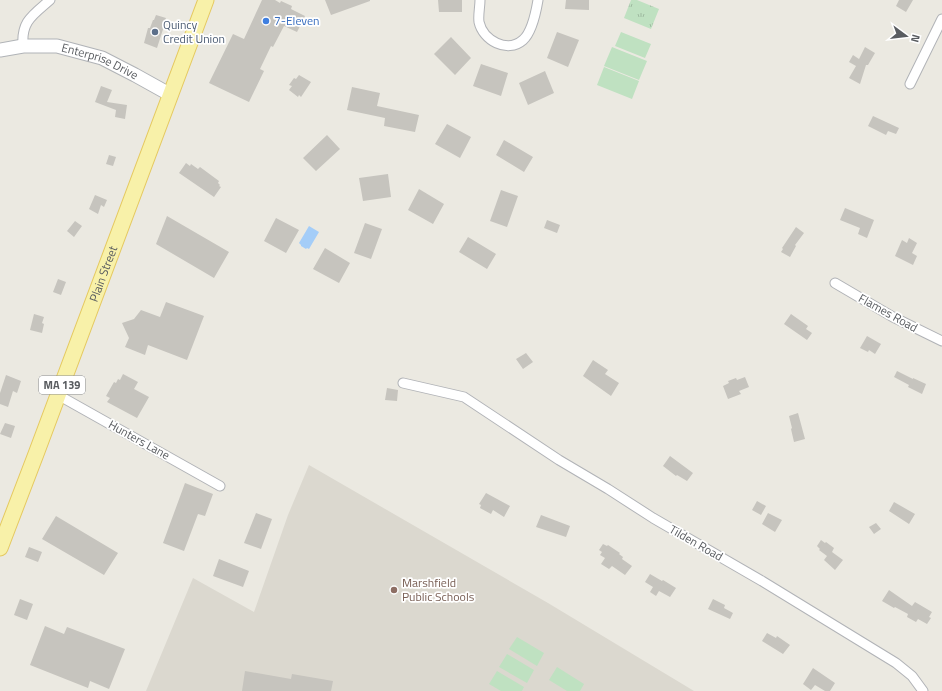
<svg xmlns="http://www.w3.org/2000/svg" width="942" height="691" font-family="'Titillium Web',sans-serif">
<defs>
<pattern id="park-tufts" width="24" height="20" patternUnits="userSpaceOnUse"><rect width="24" height="20" fill="#bfe1c1"/><path d="M3 7l-1-3M5 7V3M7 7l1-3M15 17l-1-3M17 17v-4M19 17l1-3" fill="none" stroke="#9ebaa0"/></pattern>
</defs>
<rect width="100%" height="100%" fill="#ebe9e1"/>
<path fill="#dbd8cf" d="M309,465L548,603L694,691H146L193,578L254,612L288,515Z"/>
<path fill="url(#park-tufts)" d="M631,0H637L659,9L651,29L624,18Z"/>
<path fill="#bfe1c1" d="M621,32L651,44L645,58L615,46Z
M612,47L647,61L639,80L604,66Z
M604,67L639,81L632,99L597,85Z
M517,637L544,653L537,666L509,649Z
M507,654L534,670L527,683L499,667Z
M557,667L584,684L580,691H567L549,680Z
M497,671L524,687L522,691H501L489,684Z"/>
<path fill="#a4cdf8" d="M309,226L319,232L309,249L307,248L306,249L301,246V245L299,243Z"/>
<path fill="#c6c4be" d="M262,0H275L280,3L281,1L292,6L291,9L305,16L297,32L284,26L273,47L271,46L260,69L264,71L249,102L209,83L233,34L244,39Z
M325,0H370V1L331,15Z
M438,0H462V12H439Z
M566,0H589V10L565,9Z
M899,0H913L906,12L896,6Z
M156,15L166,18L164,23H165L157,48L144,43L148,28H150L153,20H154Z
M557,32L579,40L568,67L547,58Z
M451,37L471,58L455,75L434,54Z
M865,47L875,53L868,65H866L860,84L849,78L856,66L849,62L853,55L859,59Z
M481,64L508,73L501,96L473,86Z
M545,71L554,93L528,105L519,83Z
M299,75L311,82L301,97L299,95L298,97L289,90L292,86L289,85L294,78L296,79Z
M101,86L112,90L107,102L127,105L125,119L115,117L116,110L95,102Z
M352,87L380,93L377,106L419,115L415,132L384,126L385,118L347,110Z
M873,116L899,128L896,134L888,131L886,135L868,126Z
M447,124L471,137L460,158L435,144Z
M327,135L340,149L316,171L303,158Z
M504,140L533,157L524,172L496,155Z
M109,155L116,157L113,166L106,164Z
M186,163L190,166L191,164L198,169L200,167L219,181L218,183L220,185L219,186L221,187L214,197L179,173Z
M388,174L391,197L363,201L359,178Z
M419,189L444,204L433,224L408,210Z
M501,190L518,196L507,227L490,221Z
M95,195L107,200L104,207L101,205L98,214L89,209Z
M845,208L874,220L867,238L858,234L860,228L840,220Z
M167,216L229,252L214,278L156,244Z
M276,218L299,230L286,253L264,241Z
M547,220L560,225L557,233L544,228Z
M75,221L82,226L74,237L67,231Z
M365,223L382,229L371,259L354,253Z
M796,227L804,233L795,245L796,246L790,257L781,252L783,249L782,248Z
M468,237L496,254L487,269L459,252Z
M909,238L917,243L912,253L917,256L913,265L895,256L902,240L907,243Z
M325,248L350,263L339,283L313,269Z
M58,279L66,282L61,295L53,292Z
M166,302L204,316L187,360L148,345L145,355L125,347L129,338L122,323L134,319L141,310L160,317Z
M34,314L44,317L42,323L44,324L42,333L30,330Z
M791,314L808,326L806,329L812,333L807,340L784,324Z
M867,336L881,344L875,354L869,350L868,352L860,348Z
M526,353L533,362L523,369L516,359Z
M593,360L608,370L605,374L619,383L611,396L583,376Z
M897,371L913,379V378L926,384L922,394L908,387L909,385L894,377Z
M123,374L138,382L134,389L149,397L137,418L107,402L110,398L106,396L114,382L116,383L118,379L120,380Z
M6,375L21,381L17,393L13,391L8,407L0,404V393Z
M745,377L749,387L739,391L741,394L728,399L723,386L729,383L728,381L736,378L737,380Z
M387,388L398,390L397,401L385,400Z
M798,413L805,439L794,442L791,429L792,428L789,416Z
M5,423L15,426L11,438L0,434Z
M670,456L693,473L687,481L677,475L676,476L663,466Z
M185,483L213,494L205,516L198,514L184,551L163,543Z
M486,493L510,506L504,517L493,510L491,514L480,508L481,505L479,504Z
M757,501L766,506L761,515L752,510Z
M894,502L915,514L909,524L889,511Z
M256,513L272,519L261,549L244,543Z
M768,513L782,520L775,532L762,524Z
M541,515L570,526L566,537L536,527Z
M56,516L118,553L104,575L42,539Z
M876,523L881,529L874,534L869,527Z
M821,540L825,543L826,542L834,548L832,552L843,560L835,570L824,560L827,556L819,550L820,549L817,546Z
M603,544L607,546L608,545L620,553L619,554L623,557L622,559L632,566L625,575L612,566L609,569L601,564L605,558L600,555L602,552L599,550Z
M29,547L42,552L38,562L25,557Z
M219,559L249,571L243,587L213,576Z
M650,574L662,581L663,580L676,588L670,597L659,591L656,596L650,592L653,587L645,582Z
M889,590L912,606L915,602L932,612L929,617L931,618L927,624L918,619L916,622L907,617L908,614L895,607L894,608L882,601Z
M20,599L33,604L27,620L14,615Z
M713,599L725,605L724,608L733,613L730,619L708,609Z
M45,626L64,634L67,627L125,649L109,689L90,681L88,688L30,665Z
M767,633L776,638L777,636L790,645L783,654L762,641Z
M813,668L835,683L830,691H825L815,685L811,690L803,684Z
M245,671L291,679L292,674L333,681L331,691H242Z"/>
<g fill="none" stroke-linecap="round" stroke-linejoin="round">
<g stroke="#b1b3b7" stroke-width="11">
<path id="street" d="M480,0C480,7 478,15 479,22C483,40 507,54 523,40C532,32 536,12 538,0
M23,46C21,21 33,15 50,0
M910,84L942,19
M835,283L893,317L942,341
M403,383L464,397L559,460L608,489L653,518L762,581L896,663L912,676L923,691
M58,395L220,486"/>
</g>
<g stroke="#b0b3b7" stroke-width="15">
<g id="secondary">
<path id="s1" d="M0,50L23,46H57L102,58L135,75L171,95"/>
</g>
</g>
<g stroke="#e5c960" stroke-width="17">
<g id="primary">
<path id="s2" d="M0,548L36,454L206,0"/>
</g>
</g>
<use href="#street" stroke="#fff" stroke-width="9"/>
<use href="#secondary" stroke="#fff" stroke-width="13"/>
<use href="#primary" stroke="#f8f1a9" stroke-width="15"/>
</g>
<circle fill="#3f7fe0" stroke="#fff" stroke-width="1.5" cx="266" cy="21" r="4"/>
<circle fill="#5c6f8a" stroke="#fff" stroke-width="1.5" cx="155" cy="32" r="4"/>
<circle fill="#8d6e63" stroke="#fff" stroke-width="1.5" cx="394" cy="590" r="4"/>
<g text-anchor="middle" stroke-width="3.5" stroke-linejoin="round" paint-order="stroke">
<rect fill="#fff" stroke="#8b8d90" stroke-width="1" x="39" y="376" width="46" height="18" rx="3"/>
<g font-size="11" font-weight="bold" fill="#595c60">
<text x="62" y="389">MA 139</text>
</g>
<g font-size="12" fill="#366cbe" stroke="#fff" text-anchor="start">
<text x="274" y="25">7-Eleven</text>
</g>
<g font-size="12" fill="#4e5e75" stroke="#fff" text-anchor="start">
<text x="163" y="29">Quincy<tspan x="163" dy="14">Credit Union</tspan></text>
</g>
<g font-size="12" fill="#595c60" stroke="#fff">
<text dy="4" stroke="none"><textPath href="#s1" startOffset="103">Enterprise Drive</textPath></text>
<text dy="4" stroke="none"><textPath href="#s2" startOffset="293">Plain Street</textPath></text>
<text transform="translate(888 313) rotate(29)" y="4">Flames Road</text>
<text transform="translate(139 440) rotate(29)" y="4">Hunters Lane</text>
<text transform="translate(696 543) rotate(30)" y="4">Tilden Road</text>
</g>
<g font-size="12" fill="#785e54" stroke="#fff" text-anchor="start">
<text x="402" y="587">Marshfield<tspan x="402" dy="14">Public Schools</tspan></text>
</g>
</g>
<g transform="translate(906 36) rotate(105)" stroke="#ffffff" stroke-width="3" paint-order="stroke">
<path d="M0-3L7 15L0 10L-7 15Z" fill="#595c60"/>
<text y="-6" font-size="11" font-weight="bold" text-anchor="middle" fill="#595c60">N</text>
</g>
</svg>
